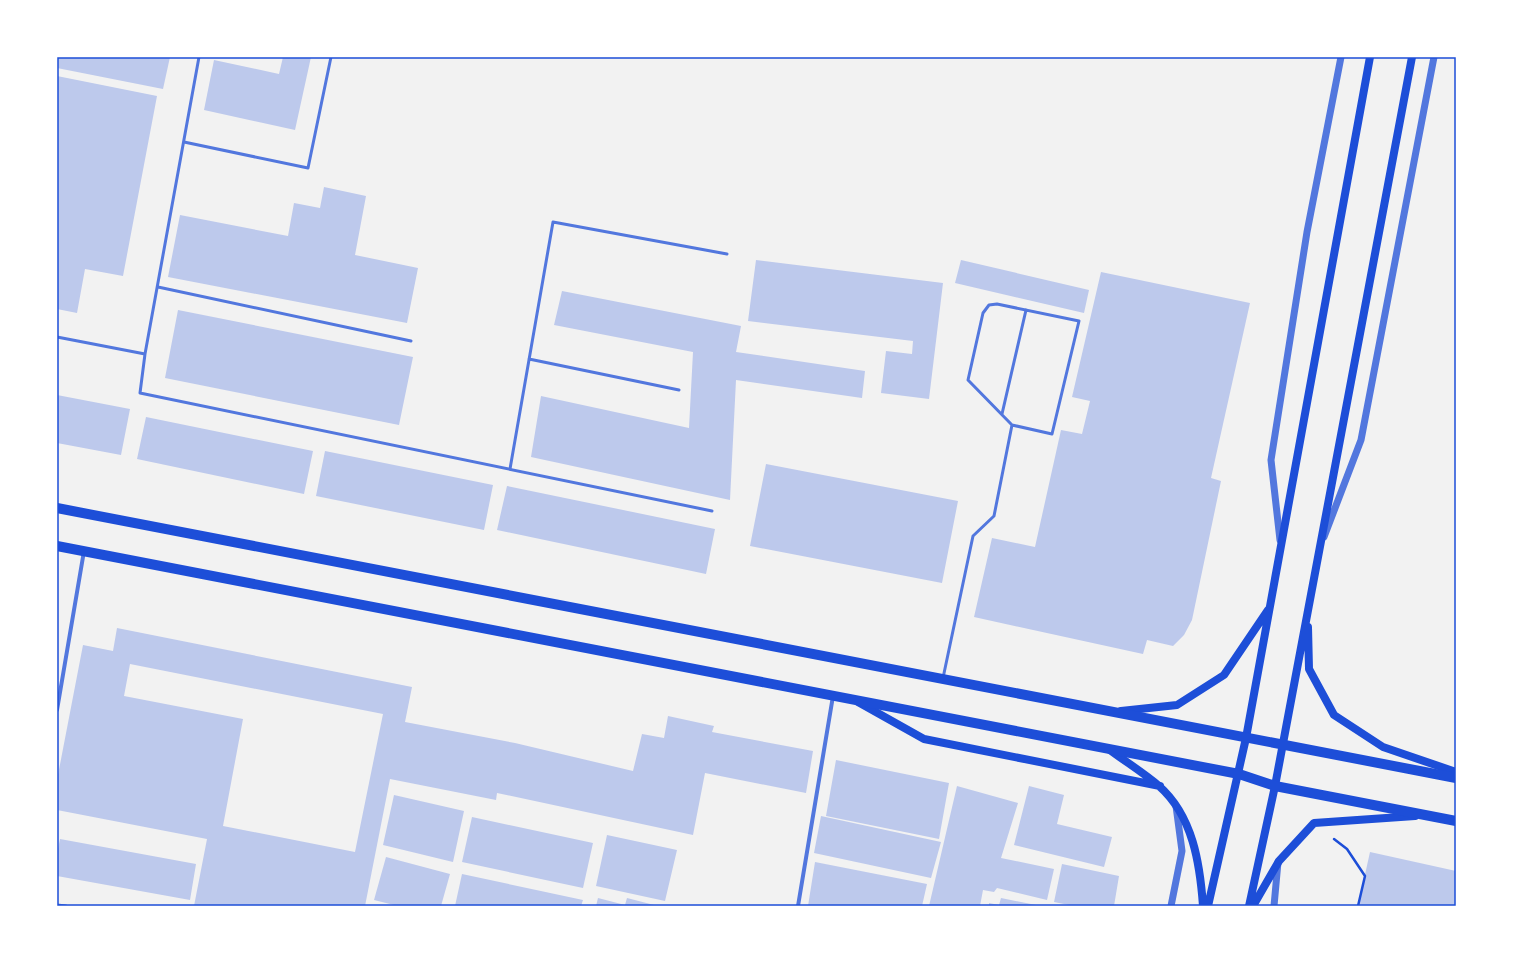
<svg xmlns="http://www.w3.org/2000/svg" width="1513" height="963" font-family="'DejaVu Sans',sans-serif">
<rect width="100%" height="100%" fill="#f2f2f2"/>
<path fill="#bdc9ec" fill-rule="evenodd" d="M57,57H170L163,89L57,68Z
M283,57H311L295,130L204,110L214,60L279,74Z
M57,76L157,96L123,276L85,269L77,313L57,309Z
M324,187L366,196L355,255L418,268L407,323L168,277L180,215L288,236L294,203L320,208Z
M756,260L943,283L929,399L881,393L886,351L912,354L913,341L748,321Z
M961,260L1089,290L1084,313L955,283Z
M1101,272L1250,303L1211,478L1221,481L1192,620L1184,635L1173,646L1147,640L1143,654L974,617L992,538L1035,547L1061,430L1082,434L1090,401L1072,397Z
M562,291L741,326L736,352L865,371L862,398L736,380L730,500L531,457L541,396L689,428L693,352L554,325Z
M178,310L413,357L399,425L165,378Z
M57,395L130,409L121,455L57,443Z
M146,417L313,451L304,494L137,459Z
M325,451L493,485L484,530L316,496Z
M766,464L958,501L942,583L750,546Z
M507,486L715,529L706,574L497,530Z
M117,628L412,687L405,722L515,743L633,771L642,734L664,738L668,716L714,726L712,732L813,751L806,793L705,773L693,835L497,793L496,800L390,779L365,906H194L207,839L57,810V780L83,645L113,651ZM130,664L383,714L355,852L223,826L243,719L124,696Z
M836,760L949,783L939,839L826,816Z
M957,786L1018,803L1001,858L1054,869L1047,900L997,888L994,892L983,890L980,906H929Z
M1029,786L1064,795L1057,824L1112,837L1104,867L1014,845Z
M394,795L464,811L453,862L383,845Z
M821,816L941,842L931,878L814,853Z
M472,817L593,843L583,888L462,862Z
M607,835L677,850L665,901L596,886Z
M60,839L196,864L190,900L57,876V854Z
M1370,852L1456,871V906H1358Z
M386,857L450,874L441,906H398L374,900Z
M815,862L927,884L922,906H808Z
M1062,864L1119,876L1114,906H1074L1054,902Z
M462,874L583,900L581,906H455Z
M598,898L625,905L627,898L658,906H596Z
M1001,898L1036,905V906H989V903L999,905Z"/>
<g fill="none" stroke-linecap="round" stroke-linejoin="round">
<path stroke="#1d4ed8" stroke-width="2.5" d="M1334,839L1347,849L1365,876L1358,906"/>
<path stroke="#5277de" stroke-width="3" d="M184,142L308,168L331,57
M158,287L411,341
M57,337L145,354L199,57
M145,354L140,393L712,511
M529,359L679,390
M1002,414L1026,310
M510,469L553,222L727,254
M943,678L973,536L994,516L1012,425L968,380L983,313L989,305L997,304L1079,321L1052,434L1012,425
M57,905L66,906"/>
<path stroke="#5277de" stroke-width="4" d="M57,710L84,551
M798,906L833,696"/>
<path stroke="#5277de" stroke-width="7" d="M1324,537L1361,440L1434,57
M1280,540L1271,460L1307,232L1341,57
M1171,906L1182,851L1176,806
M1274,906L1278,862"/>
<path stroke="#1d4ed8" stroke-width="8" d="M1308,627L1309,669L1334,715L1383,747L1456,772
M858,702L924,739L1160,786
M1121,711L1177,705L1224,675L1268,610
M1110,750C1126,762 1144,773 1159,786C1193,816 1200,864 1203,906
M1208,906L1246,738L1370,57
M1249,906L1275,786L1412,57
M1253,906L1279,861L1314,823L1415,816"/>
<path stroke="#1d4ed8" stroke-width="10" d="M57,508L1456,778
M57,546L1239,774L1275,786L1456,821"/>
</g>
<rect width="1513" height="963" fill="none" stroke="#ffffff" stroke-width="116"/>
<rect x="58" y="58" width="1397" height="847" fill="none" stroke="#1d4ed8" stroke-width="1.5"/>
</svg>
